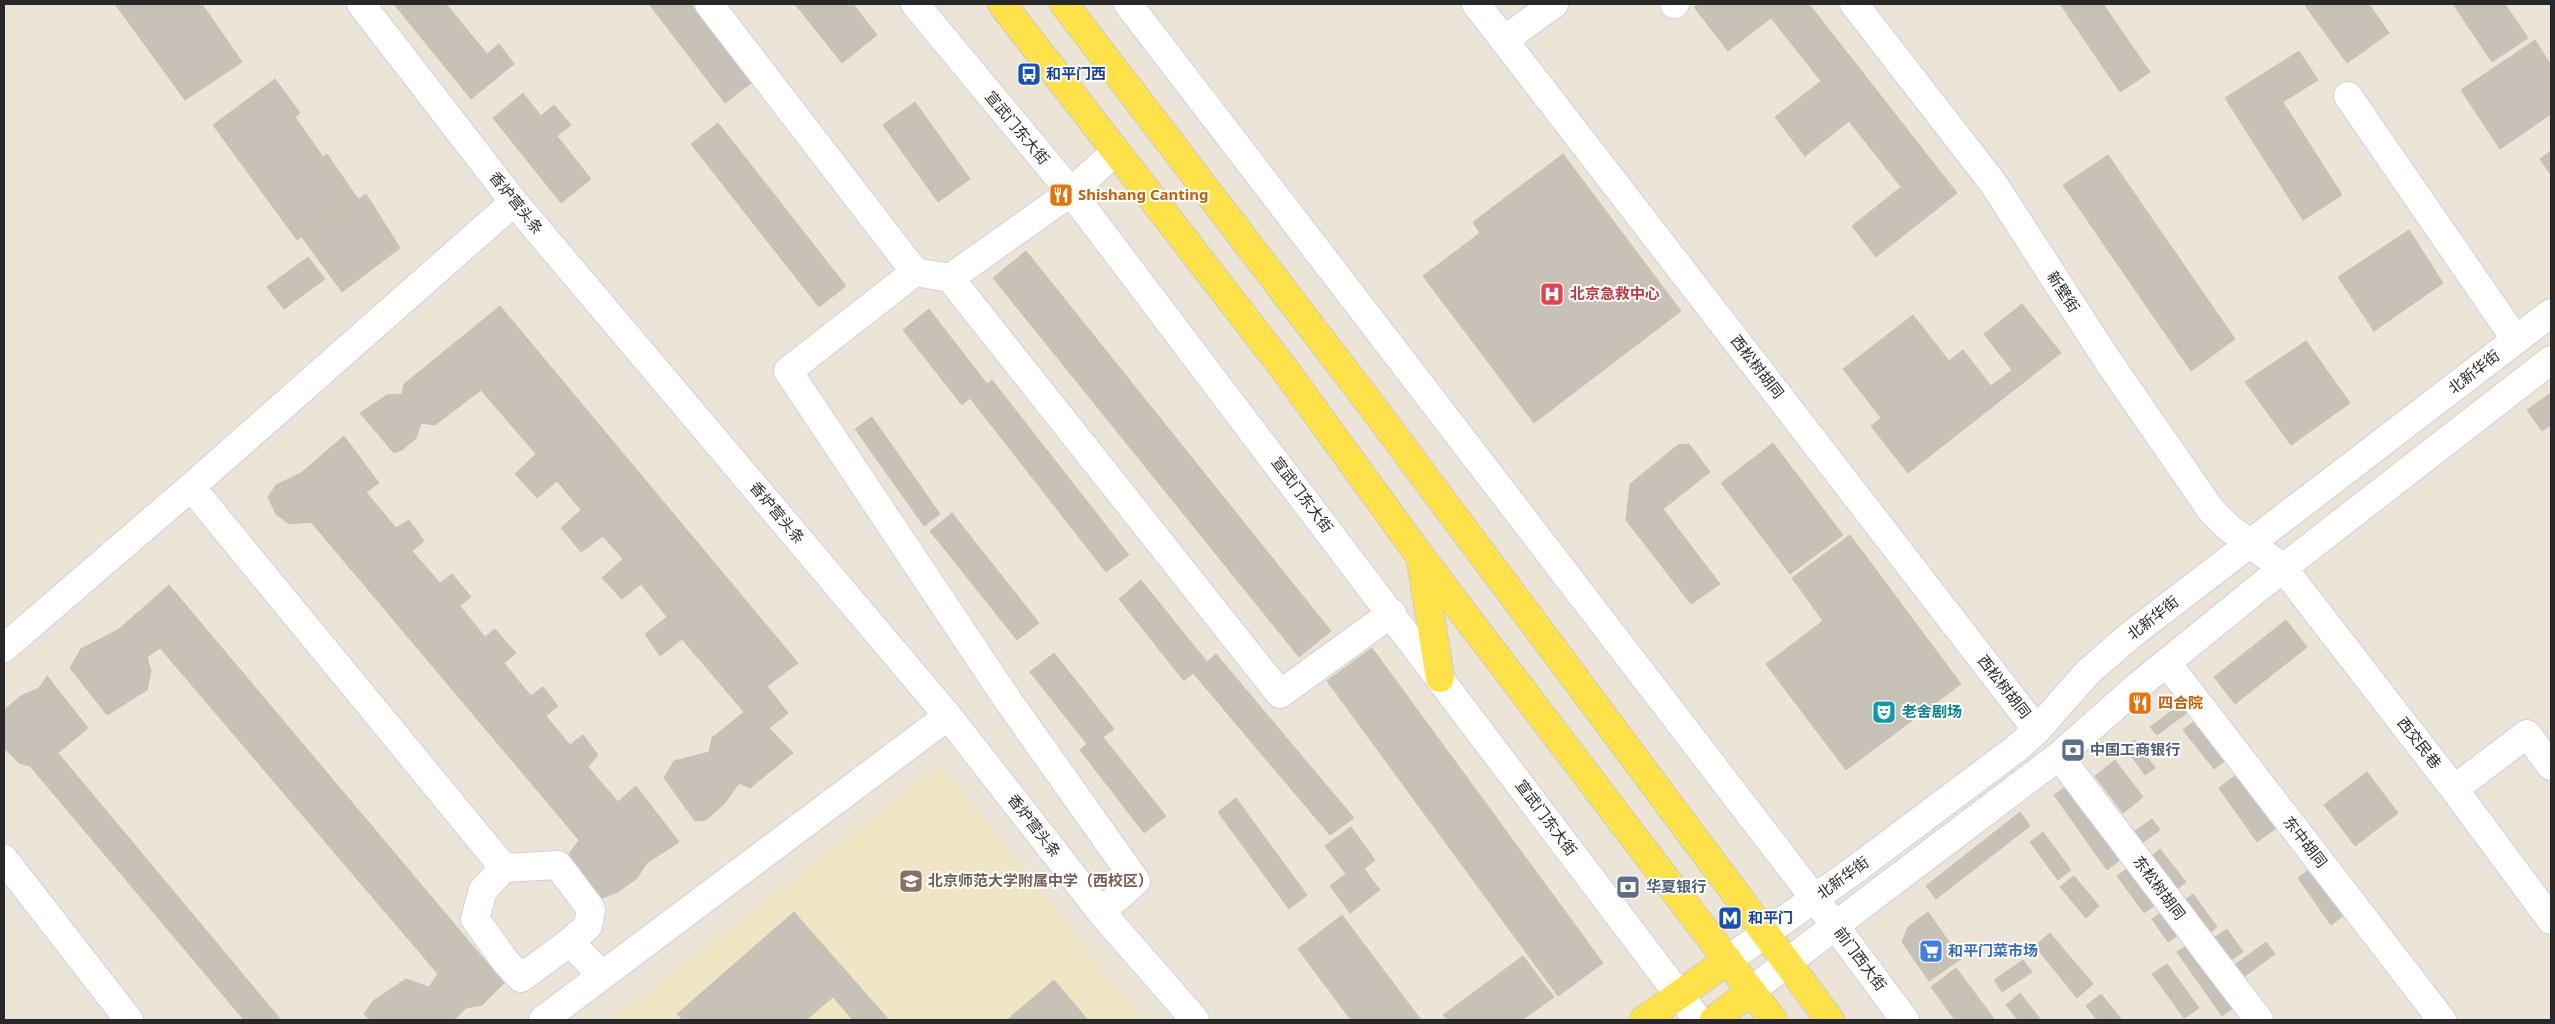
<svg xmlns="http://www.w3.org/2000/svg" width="2555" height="1024" font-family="'Noto Sans','Noto Sans SC',sans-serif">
<rect width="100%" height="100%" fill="#ece5d7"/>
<path fill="#f0e5c4" d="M940,765L1143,1020H611L641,997Z"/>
<path fill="#c7c1b7" stroke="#c7c1b1" d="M115,4H202L242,62L185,100Z
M394,4H446L487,54L499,44L514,64L471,99Z
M649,4H691L751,83L725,103Z
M795,4H853L877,35L842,63Z
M1699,4H1809L1957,193L1876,257L1852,226L1901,187L1849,121L1805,156L1775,117L1821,81L1771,18L1728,51L1694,7Z
M2060,4H2103L2150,72L2120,92Z
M2304,4H2369L2389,33L2347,63Z
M2453,4H2505L2528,38L2492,62Z
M2535,40L2551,65V114L2500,149L2461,90Z
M2299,51L2318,80L2283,102L2342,195L2303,220L2225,98Z
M275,79L300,113L295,117L323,157L327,154L358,199L297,240L213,125Z
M523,93L541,116L554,105L571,125L557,136L591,179L561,203L493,118Z
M915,102L970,179L938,202L883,125Z
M718,123L846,286L819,307L691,144Z
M2551,151V175L2540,159Z
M1563,154L1681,311L1534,423L1423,276L1480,233L1473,222Z
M2108,155L2235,339L2191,371L2063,185Z
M366,194L400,248L342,292L302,237Z
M2409,230L2443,283L2374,331L2338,277Z
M1026,251L1331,631L1299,657L993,278Z
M308,257L325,279L284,309L267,287Z
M2022,304L2061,353L1908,473L1871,426L1881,418L1843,369L1913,315L1949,361L1963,350L1991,386L2012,370L1984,334Z
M500,306L798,663L767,686L788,713L769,728L793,753L750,788L739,783L725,803L706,820L695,821L664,778L674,761L709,752L712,738L744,712L682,639L660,656L645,634L667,617L641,584L622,599L602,578L623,559L603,536L581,552L561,528L581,510L557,481L537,498L515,474L536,454L481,390L435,425L421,423L416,438L402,450L394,453L360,413L387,395L402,394L404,384Z
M929,309L987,384L992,380L1129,555L1106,572L970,398L962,405L903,330Z
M2306,341L2350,403L2291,445L2245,382Z
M2551,393V425L2542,431L2527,410Z
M872,417L940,514L924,526L855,429Z
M344,436L379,483L366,492L396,528L409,520L424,541L412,551L440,583L452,574L471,597L460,606L485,637L495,629L516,653L504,663L531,696L543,687L558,706L546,716L570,745L583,735L598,755L588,767L618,802L636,786L679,842L647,863L637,878L618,892L602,898L568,855L579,840L311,522L289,524L276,514L268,497L276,485L301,473Z
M1773,443L1843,535L1790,574L1721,483Z
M1689,444L1710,472L1663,509L1720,584L1691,604L1626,520L1630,484L1678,445Z
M952,513L1039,623L1017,640L930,531Z
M1850,535L1961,684L1846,770L1766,664L1823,621L1792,578Z
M1141,580L1207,662L1216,654L1354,818L1330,835L1193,673L1184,681L1119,599Z
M169,585L504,983L482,1005L466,1008L454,1020H370L364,1014L373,1001L406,979L429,987L438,974L160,648L147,657L151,671L147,690L107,715L70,668L81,649L119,629Z
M2286,620L2307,647L2235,704L2214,677Z
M1372,648L1603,963L1558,996L1327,681Z
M1054,653L1114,729L1103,737L1166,816L1144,833L1080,750L1087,744L1030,672Z
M47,676L88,728L58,753L281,1020H244L30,766L19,763L4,748V710L21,696L39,688Z
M2185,701L2192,709L2157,735L2150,727Z
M2196,720L2227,759L2214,769L2183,730Z
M2135,740L2155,768L2145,775L2125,747Z
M2115,760L2143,797L2123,813L2095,776Z
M2367,772L2398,813L2355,846L2324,805Z
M2236,775L2275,829L2257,842L2219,788Z
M2068,785L2121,859L2107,870L2054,795Z
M1236,798L1307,895L1289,909L1218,812Z
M2020,812L2030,826L1936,899L1926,886Z
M2152,819L2160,830L2142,843L2134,832Z
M1351,827L1375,860L1364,869L1380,890L1350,913L1330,886L1346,874L1325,846Z
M2043,832L2071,870L2058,880L2030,842Z
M2160,849L2186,882L2174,891L2148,859Z
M2128,868L2155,905L2144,913L2117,876Z
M2311,868L2344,915L2331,925L2298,878Z
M2074,876L2099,906L2086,918L2060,887Z
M2193,894L2217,927L2208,934L2184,901Z
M2164,910L2181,933L2168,942L2152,919Z
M794,912L889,1020H853L833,997L806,1020H683L677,1014Z
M1928,912L1961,959L1929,981L1902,942L1908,927Z
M1342,915L1421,1020H1351L1298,949Z
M2227,929L2243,952L2228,962L2212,939Z
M2050,933L2093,984L2077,998L2035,946Z
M2266,942L2275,954L2241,979L2233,966Z
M2189,944L2233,1008L2222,1016L2177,952Z
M1523,956L1554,997L1522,1020H1447L1443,1015Z
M2023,960L2032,972L2002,992L1994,980Z
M2167,964L2199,1008L2184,1018L2152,974Z
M1956,968L1995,1020H1955L1931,987Z
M1054,980L1088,1020H1007Z
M2020,993L2041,1020H2018L2006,1005Z
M2101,994L2122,1020H2097L2086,1006Z"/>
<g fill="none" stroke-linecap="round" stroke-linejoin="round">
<g stroke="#cccfe3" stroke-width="30">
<path id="minor" d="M361,4L514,202L948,716L1101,912L1195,1020
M709,4L915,272L950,278L1280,694L1392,613
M915,4L1071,192L1698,1020
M1128,4L1815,899L1905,1020
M1476,4L2037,730
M1674,4H1675
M1854,4L1993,183L2108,361L2211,510L2229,528L2283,568L2454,789L2551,920
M1504,40L1554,4
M2348,96L2516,340
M915,272L788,371L1007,699L1136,881L1101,912
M950,278L1071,192L1115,152
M191,487L504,868L558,865L591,909L588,926L570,942L602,975
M4,648L191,487L514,202
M2167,663L2442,1020
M2059,756L2259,1020
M2454,789L2527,734L2551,766
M4,859L129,1020
M504,868L483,890L475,919L506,962L521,978L570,942
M1728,960L1853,871L2017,748L2037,730L2088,672L2132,634L2551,313
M1751,991L1862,905L2059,756L2139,685L2283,568L2551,360
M543,1020L948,716"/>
</g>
<g stroke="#cbcbcb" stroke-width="30">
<path id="major" d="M1002,4L1285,370L1420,556L1773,1020
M1064,4L1365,397L1830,1020
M1421,560L1440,678
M1644,1020L1728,960
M1714,1020L1751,991"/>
</g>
<use href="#minor" stroke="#fff" stroke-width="28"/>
<use href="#major" stroke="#ffe249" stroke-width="28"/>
</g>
<defs>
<g id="bus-square" transform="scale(1.25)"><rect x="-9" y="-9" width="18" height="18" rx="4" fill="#1a4fb4" stroke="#fff"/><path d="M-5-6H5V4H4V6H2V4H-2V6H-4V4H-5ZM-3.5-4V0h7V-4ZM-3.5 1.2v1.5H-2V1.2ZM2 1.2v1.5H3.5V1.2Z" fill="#fff"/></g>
<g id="restaurant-square" transform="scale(1.25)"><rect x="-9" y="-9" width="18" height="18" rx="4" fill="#e8710a" stroke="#fff"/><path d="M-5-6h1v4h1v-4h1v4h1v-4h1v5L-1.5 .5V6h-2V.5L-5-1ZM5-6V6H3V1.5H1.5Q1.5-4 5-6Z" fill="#fff"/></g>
<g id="hospital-square" transform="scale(1.25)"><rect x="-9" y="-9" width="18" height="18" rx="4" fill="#e0444e" stroke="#fff"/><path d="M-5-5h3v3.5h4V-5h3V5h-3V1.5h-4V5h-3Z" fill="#fff"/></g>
<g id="theatre-square" transform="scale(1.25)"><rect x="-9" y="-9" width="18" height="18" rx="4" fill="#0f9aa8" stroke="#fff"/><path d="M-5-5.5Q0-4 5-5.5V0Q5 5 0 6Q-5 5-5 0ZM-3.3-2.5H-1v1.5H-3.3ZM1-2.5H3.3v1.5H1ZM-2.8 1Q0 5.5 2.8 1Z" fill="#fff"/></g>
<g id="bank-square" transform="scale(1.25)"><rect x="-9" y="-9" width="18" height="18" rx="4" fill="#5c6f8a" stroke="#fff"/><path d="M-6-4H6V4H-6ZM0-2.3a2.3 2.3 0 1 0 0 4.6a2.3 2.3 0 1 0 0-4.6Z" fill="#fff"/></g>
<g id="school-square" transform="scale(1.25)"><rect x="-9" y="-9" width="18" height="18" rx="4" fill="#8d6e63" stroke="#fff"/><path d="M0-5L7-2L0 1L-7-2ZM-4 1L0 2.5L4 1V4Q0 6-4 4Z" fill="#fff"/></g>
<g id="metro-square" transform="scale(1.25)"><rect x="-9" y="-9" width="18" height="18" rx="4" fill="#1a4fb4" stroke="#fff"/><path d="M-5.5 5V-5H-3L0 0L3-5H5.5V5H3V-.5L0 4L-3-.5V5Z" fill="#fff"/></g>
<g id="supermarket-square" transform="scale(1.25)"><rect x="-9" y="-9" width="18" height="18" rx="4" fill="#3f7fe0" stroke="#fff"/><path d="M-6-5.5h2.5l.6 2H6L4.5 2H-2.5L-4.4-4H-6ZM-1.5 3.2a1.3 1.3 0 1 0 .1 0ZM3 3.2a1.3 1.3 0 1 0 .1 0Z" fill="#fff"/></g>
</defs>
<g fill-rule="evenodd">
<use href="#bus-square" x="1029" y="74"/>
<use href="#restaurant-square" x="1061" y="195"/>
<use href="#hospital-square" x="1552" y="294"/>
<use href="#restaurant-square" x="2140" y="703"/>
<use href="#theatre-square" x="1884" y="712"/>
<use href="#bank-square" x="2073" y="750"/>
<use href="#school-square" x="911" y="881"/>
<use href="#bank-square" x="1628" y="887"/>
<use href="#metro-square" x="1730" y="918"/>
<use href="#supermarket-square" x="1931" y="951"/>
</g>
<g text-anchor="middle" stroke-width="4" stroke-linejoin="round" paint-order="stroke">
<g font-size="15" font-weight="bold" fill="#164399" stroke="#fff" text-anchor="start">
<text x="1046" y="79">和平门西</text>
<text x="1748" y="923">和平门</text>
</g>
<g font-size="15" fill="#282828" stroke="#fff">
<text transform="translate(1017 128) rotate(50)" y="5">宣武门东大街</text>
<text transform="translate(516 203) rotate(51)" y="5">香炉营头条</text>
<text transform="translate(2063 292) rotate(57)" y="5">新壁街</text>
<text transform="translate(1757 367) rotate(52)" y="5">西松树胡同</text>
<text transform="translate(2474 372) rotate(-38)" y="5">北新华街</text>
<text transform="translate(1302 495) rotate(53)" y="5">宣武门东大街</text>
<text transform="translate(777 513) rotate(50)" y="5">香炉营头条</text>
<text transform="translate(2153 618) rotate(-38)" y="5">北新华街</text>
<text transform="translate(2004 687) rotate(52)" y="5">西松树胡同</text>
<text transform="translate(2419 743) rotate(52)" y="5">西交民巷</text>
<text transform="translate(1546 818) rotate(53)" y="5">宣武门东大街</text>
<text transform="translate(1034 826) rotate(52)" y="5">香炉营头条</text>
<text transform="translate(2305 842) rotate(52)" y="5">东中胡同</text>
<text transform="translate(1843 878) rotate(-36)" y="5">北新华街</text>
<text transform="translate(2159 888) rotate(53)" y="5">东松树胡同</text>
<text transform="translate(1860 959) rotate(53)" y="5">前门西大街</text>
</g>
<g font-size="15" font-weight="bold" fill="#c56008" stroke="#fff" text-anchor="start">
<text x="1078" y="200">Shishang Canting</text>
<text x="2158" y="708">四合院</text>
</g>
<g font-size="15" font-weight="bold" fill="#be3a42" stroke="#fff" text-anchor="start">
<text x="1570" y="299">北京急救中心</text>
</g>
<g font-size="15" font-weight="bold" fill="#0d838f" stroke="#fff" text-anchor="start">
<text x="1902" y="717">老舍剧场</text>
</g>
<g font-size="15" font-weight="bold" fill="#4e5e75" stroke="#fff" text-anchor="start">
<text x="2090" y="755">中国工商银行</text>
<text x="1646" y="892">华夏银行</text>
</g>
<g font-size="15" font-weight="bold" fill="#785e54" stroke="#fff" text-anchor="start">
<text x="928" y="886">北京师范大学附属中学（西校区）</text>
</g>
<g font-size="15" font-weight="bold" fill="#366cbe" stroke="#fff" text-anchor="start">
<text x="1948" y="956">和平门菜市场</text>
</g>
</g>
<rect width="2555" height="1024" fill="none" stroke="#282828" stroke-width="10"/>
</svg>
